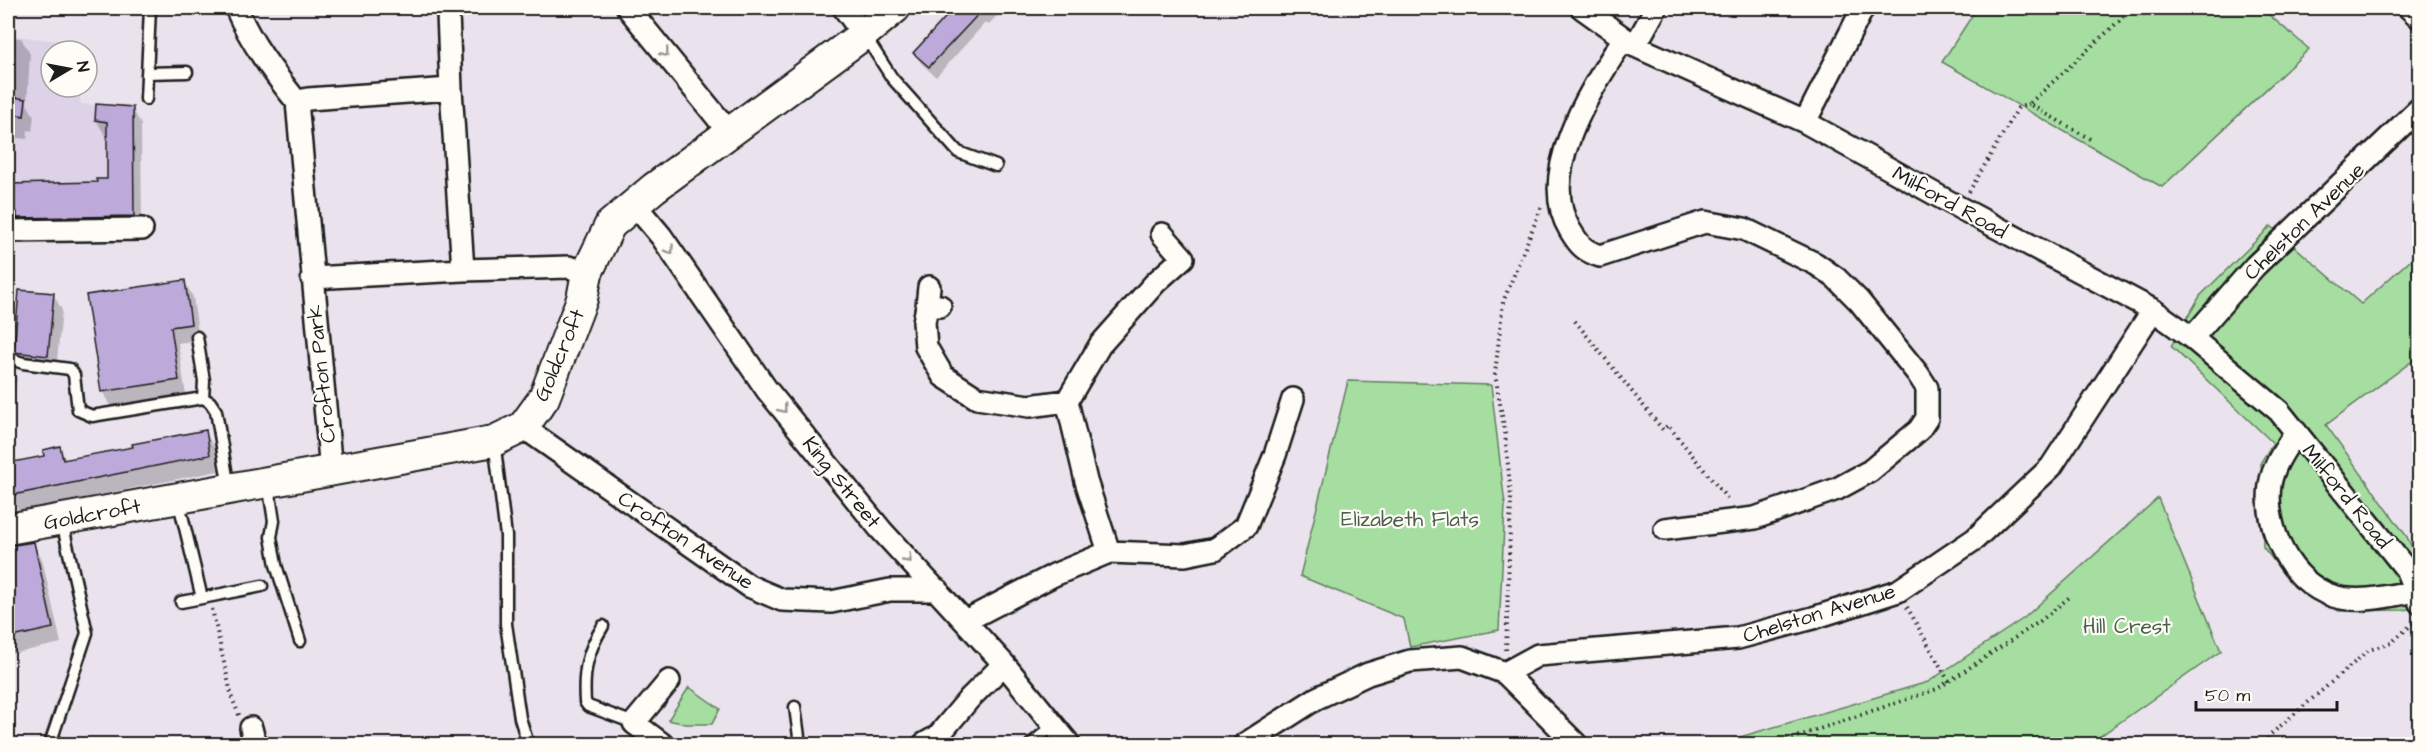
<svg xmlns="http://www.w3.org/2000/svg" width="2427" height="752" font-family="'Architects Daughter',sans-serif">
<rect width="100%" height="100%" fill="#eae3ee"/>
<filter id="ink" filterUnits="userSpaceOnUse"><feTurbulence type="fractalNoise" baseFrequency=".0167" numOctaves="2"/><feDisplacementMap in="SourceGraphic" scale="12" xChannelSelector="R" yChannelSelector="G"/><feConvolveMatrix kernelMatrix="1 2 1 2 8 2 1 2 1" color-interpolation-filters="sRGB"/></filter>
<g filter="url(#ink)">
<path fill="#ddd2e8" d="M8,35L68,42L70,51H51V87H78L81,104L133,107L134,221H8Z"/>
<path fill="#a6dea2" stroke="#617d5f" stroke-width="1.5" d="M1977,8H2261L2309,49L2162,187L1942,62Z
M2271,226L2361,304L2419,252V356L2326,425L2407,537L2419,563V607L2403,610L2339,611L2294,587L2263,547L2261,462L2273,443L2171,346L2200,296Z
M1348,381L1491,385L1505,505L1499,630L1410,647L1404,619L1300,576Z
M2158,498L2221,651L2089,744H1716L1928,682L2024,618Z
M689,687L720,709L712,724H686L668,720Z"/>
<path fill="#0003" d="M956,8H1004L989,24L986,22L936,77L921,63L915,53Z
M8,37L21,38L30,54L27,104L34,116L32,131L28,130L27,139L17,138L12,185L98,183L109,180L108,136L105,135L96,120L132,108L141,124L142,232L8,228Z
M184,281L193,297L199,340L178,343L186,395L111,407L102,391Z
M53,294L62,310L56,371L24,367L15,352Z
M8,369L12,370L17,378L8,424Z
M205,432L214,447L218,471L19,511L10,495L8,465L46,458L59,448L67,461Z
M8,434L11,441L8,458Z
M33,543L42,559L61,643L8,655V549Z"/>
<path fill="#beaada" stroke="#1c1c1c" stroke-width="1.5" d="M954,8H984L929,67L913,53Z
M8,96L26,99L24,116L8,113Z
M96,104L133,107L134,216L17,218V212L8,213V184L97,182L96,179H107V122L95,120Z
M185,280L191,324L171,327L179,380L101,392L86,295Z
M19,290L54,293L48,356L14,352Z
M206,430L210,455L8,496V463L44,456L43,450L60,446L63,460L133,447L132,444Z
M34,542L53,628L8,638V546Z"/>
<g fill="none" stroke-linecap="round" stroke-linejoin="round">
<g stroke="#1c1c1c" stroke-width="15">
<path id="lane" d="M865,36L892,78L958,152L996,166
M147,73L187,72
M146,99L150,8
M197,337L204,381L203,398L210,402L216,411L229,488
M8,358L23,363L70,369L74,375L78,410L92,416L203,398
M494,441L506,536V624L520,718L528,744
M268,483L274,521L271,537L276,565L300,641
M178,499L202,598L262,586
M181,602L202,598
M603,626C587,652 583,671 585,702L588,706L634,723
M795,707L800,744
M50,744L87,633L62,522
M1031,744L1054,725"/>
</g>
<g stroke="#1c1c1c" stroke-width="26">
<path id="street" d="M236,8C251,43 273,72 297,102L331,471
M628,8L729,132
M844,8L863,34
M1582,8L1635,46L1805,122L1960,208L2153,310L2192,338L2279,411L2406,569L2420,603
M2409,8L2420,18
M1624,38C1593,87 1535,172 1570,230C1579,245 1584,251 1600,256L1705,222L1744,229L1816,264L1836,278L1859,301L1918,374L1927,388V418L1919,430L1870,471L1837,489L1755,518L1665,529
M1635,46L1656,8
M451,89L463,270L569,267L587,273
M297,102L308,99L451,89L448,13
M1805,122L1863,8
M634,204L661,236L767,390L881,530L1004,664L1069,744
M8,231L142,229
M312,278L463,270
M927,306L929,287
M940,306H927L924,322L926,347L943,376L977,398L1029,406L1067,401
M2192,338L2255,266L2420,108
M523,427L749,586L782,600L831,602L890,590H938
M2296,432C2286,448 2273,465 2270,485C2264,528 2290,582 2333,596C2359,604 2389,596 2415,591
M1109,552L1086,481L1067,401L1100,345L1156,282L1183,258L1162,234
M965,621L1054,575L1109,552L1185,555L1215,549L1246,526L1275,455L1293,399
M1505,673L1538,655L1738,638L1813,618L1898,591L1975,539L2051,467L2153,310
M251,728L255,744
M662,744L634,723L669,681
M924,744L938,736L969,699L1004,664
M1245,744L1317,698L1368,674L1410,661L1462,657L1505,673L1576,744"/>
</g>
<g stroke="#1c1c1c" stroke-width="34">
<path id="secondary" d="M8,529L494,441L523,427L544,398L582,299L587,273L610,225L654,188L856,40L895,8"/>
</g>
<path stroke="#1c1c1c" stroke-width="4" stroke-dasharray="1.5 4.5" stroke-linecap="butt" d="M2090,139L2029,104L2133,8
M1969,192L2018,108L2029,104
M1575,321L1663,430L1668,425L1729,501
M1907,607L1949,682
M212,609L232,698L239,715
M1506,650L1511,497L1505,433L1495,374L1503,302L1541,208
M1775,744L1937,689L2039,622L2071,596
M2265,744L2270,735L2369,650L2391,643L2417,620"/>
<use href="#lane" stroke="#fdfcf7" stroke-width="10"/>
<use href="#street" stroke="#fdfcf7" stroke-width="21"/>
<use href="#secondary" stroke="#fdfcf7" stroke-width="30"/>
</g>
<defs><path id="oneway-chevron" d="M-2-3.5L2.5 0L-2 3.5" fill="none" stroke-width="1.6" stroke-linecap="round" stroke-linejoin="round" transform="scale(1.5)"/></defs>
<g stroke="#989794">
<use href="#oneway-chevron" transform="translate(665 53) rotate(51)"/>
<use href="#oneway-chevron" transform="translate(670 250) rotate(55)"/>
<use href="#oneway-chevron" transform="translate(783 409) rotate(51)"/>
<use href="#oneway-chevron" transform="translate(908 559) rotate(46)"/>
</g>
</g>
<g text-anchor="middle" stroke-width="4.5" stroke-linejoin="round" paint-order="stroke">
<g font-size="21" fill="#1c1c1c" stroke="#fdfcf7">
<text transform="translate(1950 202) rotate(29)" y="7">Milford Road</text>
<text transform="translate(2304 221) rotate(-44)" y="7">Chelston Avenue</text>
<text transform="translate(559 355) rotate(-67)" y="7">Goldcroft</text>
<text transform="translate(321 374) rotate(-96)" y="7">Crofton Park</text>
<text transform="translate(842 482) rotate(51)" y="7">King Street</text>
<text transform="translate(2347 496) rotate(51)" y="7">Milford Road</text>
<text transform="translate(92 514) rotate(-10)" y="7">Goldcroft</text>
<text transform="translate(686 540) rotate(34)" y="7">Crofton Avenue</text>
<text transform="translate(1819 613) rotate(-17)" y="7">Chelston Avenue</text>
</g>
<g font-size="21" fill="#4c604b" stroke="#fdfcf7">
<text x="1410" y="526">Elizabeth Flats</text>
<text x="2127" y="633">Hill Crest</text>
</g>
</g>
<rect width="2427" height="752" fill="none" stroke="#fdfcf7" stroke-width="30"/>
<rect x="15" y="15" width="2397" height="722" fill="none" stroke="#1c1c1c" stroke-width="2" filter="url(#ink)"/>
<g transform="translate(69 69) rotate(80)"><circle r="28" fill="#fdfcf7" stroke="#a3a29f" stroke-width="1.5"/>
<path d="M0-4.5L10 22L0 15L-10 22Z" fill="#1c1c1c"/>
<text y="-9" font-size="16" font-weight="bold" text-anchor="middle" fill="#1c1c1c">N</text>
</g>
<path d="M2196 701v9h141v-9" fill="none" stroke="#1c1c1c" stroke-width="3"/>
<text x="2205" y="701" font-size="18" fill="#1c1c1c" stroke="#fdfcf7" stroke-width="4.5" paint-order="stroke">50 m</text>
</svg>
